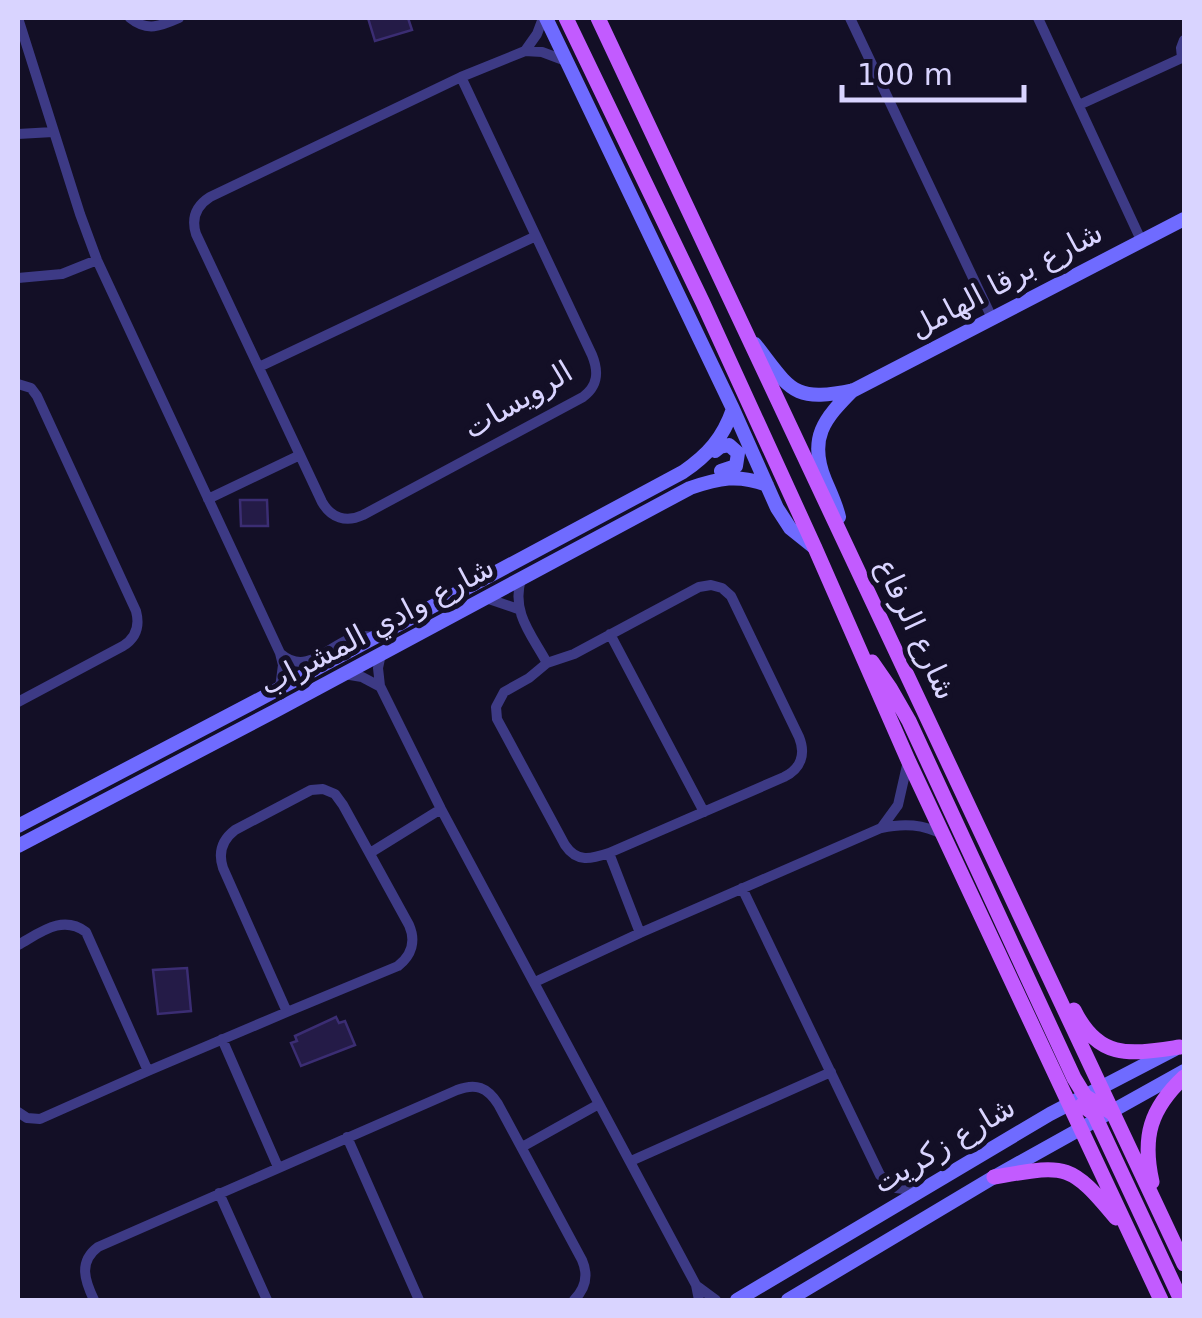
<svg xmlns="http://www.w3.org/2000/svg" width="1202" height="1318" font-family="'DejaVu Sans',Cairo,sans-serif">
<rect width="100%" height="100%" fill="#130f26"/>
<path fill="#241b47" stroke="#3b2d73" stroke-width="2.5" d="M368,18H408L412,30L375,41Z
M240,500H267L268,526H241Z
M187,968L191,1011L158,1014L153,970Z
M336,1017L339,1023L345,1021L355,1045L301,1066L291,1043L297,1041L295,1036Z"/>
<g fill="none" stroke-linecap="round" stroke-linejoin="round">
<path stroke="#3d3a85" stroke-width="10" d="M18,18L80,214L97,260L280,653L283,665L280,688
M130,18C147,32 161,26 179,18
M850,18L992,318
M1038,18L1141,240
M525,51L537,34L543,18
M1182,58L1181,48L1184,40
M461,77L592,355C599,372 598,386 583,397L363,515C346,523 331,518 322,502L196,234C191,218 196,206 210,197L461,77L525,51L542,52L566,61
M1079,105L1184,57
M18,134L53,132
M18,278L62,274L97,260
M259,367L536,236
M18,384L31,388L37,396L136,611C140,626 136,638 123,646L18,702
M208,499L300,455
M521,579C511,613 532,635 547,663
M711,585L722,588L731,596L799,737C806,754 801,769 784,777L609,853C591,859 577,863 565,845L497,719L496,707L504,692L529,678L547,663L574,654L699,587Z
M486,598L518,609
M610,634L704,812
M281,654C305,675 326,649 349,639C357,635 365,636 374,637
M381,654L378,668L380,686L441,809L696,1285L699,1300
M344,674L362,677L379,686
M323,789L335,794L343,805L409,925C416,941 412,955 398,966L287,1012L223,868C218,853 222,840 235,830L311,790Z
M882,827L898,805L908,761
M370,853L441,809
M609,853L640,933
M742,888L880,1175L896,1188L920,1191
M18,945C40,933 62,914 86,932L148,1071L40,1119L27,1118L18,1112
M535,982L640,933L881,828C904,823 923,824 944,835
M222,1039L278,1167
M148,1071L287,1012
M347,1137L419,1300
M522,1147L599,1104
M631,1161L831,1072
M219,1193L267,1300
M697,1286L716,1300
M94,1300C85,1281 78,1262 98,1247L457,1090C476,1083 487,1087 498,1104L582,1260C589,1276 585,1289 574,1300"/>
<path stroke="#6f6bff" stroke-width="14" d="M546,18L733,409L777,508L790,528L815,548
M755,344C791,390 792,403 854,390L1184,219
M715,451L720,447L729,445L738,453L736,466L721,471
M839,517C836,504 830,492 825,480C808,438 824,419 853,390
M18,826L256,701L683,472C708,455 723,438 733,409
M18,846L275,711L690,488C719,478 738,474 767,485
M737,1300L1050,1114L1175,1049
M788,1300L994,1177L1184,1071"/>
<path stroke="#c25bff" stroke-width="15" d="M566,18L703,303L815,548L908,760L1161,1300
M598,18L1184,1264
M872,662L890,688L909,721L1074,1078L1085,1096L1112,1113
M1074,1010C1099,1061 1131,1054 1180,1047
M1082,1105L1094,1114L1181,1300
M994,1177C1065,1165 1069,1161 1116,1218
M1152,1182C1142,1137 1150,1109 1184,1077"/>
</g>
<g text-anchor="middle" stroke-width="10" stroke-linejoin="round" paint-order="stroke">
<g font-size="30" fill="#d9d4ff" stroke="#130f26">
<text transform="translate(1006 280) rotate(-28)" y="10">شارع برقا الهامل</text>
<text transform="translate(518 400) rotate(-31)" y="10">الرويسات</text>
<text transform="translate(377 626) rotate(-28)" y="10">شارع وادي المشراب</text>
<text transform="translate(916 629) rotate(65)" y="10">شارع الرفاع</text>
<text transform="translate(944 1145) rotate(-31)" y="10">شارع زكريت</text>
</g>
</g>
<rect width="1202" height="1318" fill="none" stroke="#d9d4ff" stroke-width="40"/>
<path d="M842 85v15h182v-15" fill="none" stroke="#d9d4ff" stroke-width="5"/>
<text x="857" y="85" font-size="30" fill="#d9d4ff" stroke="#130f26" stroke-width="8" paint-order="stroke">100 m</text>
</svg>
